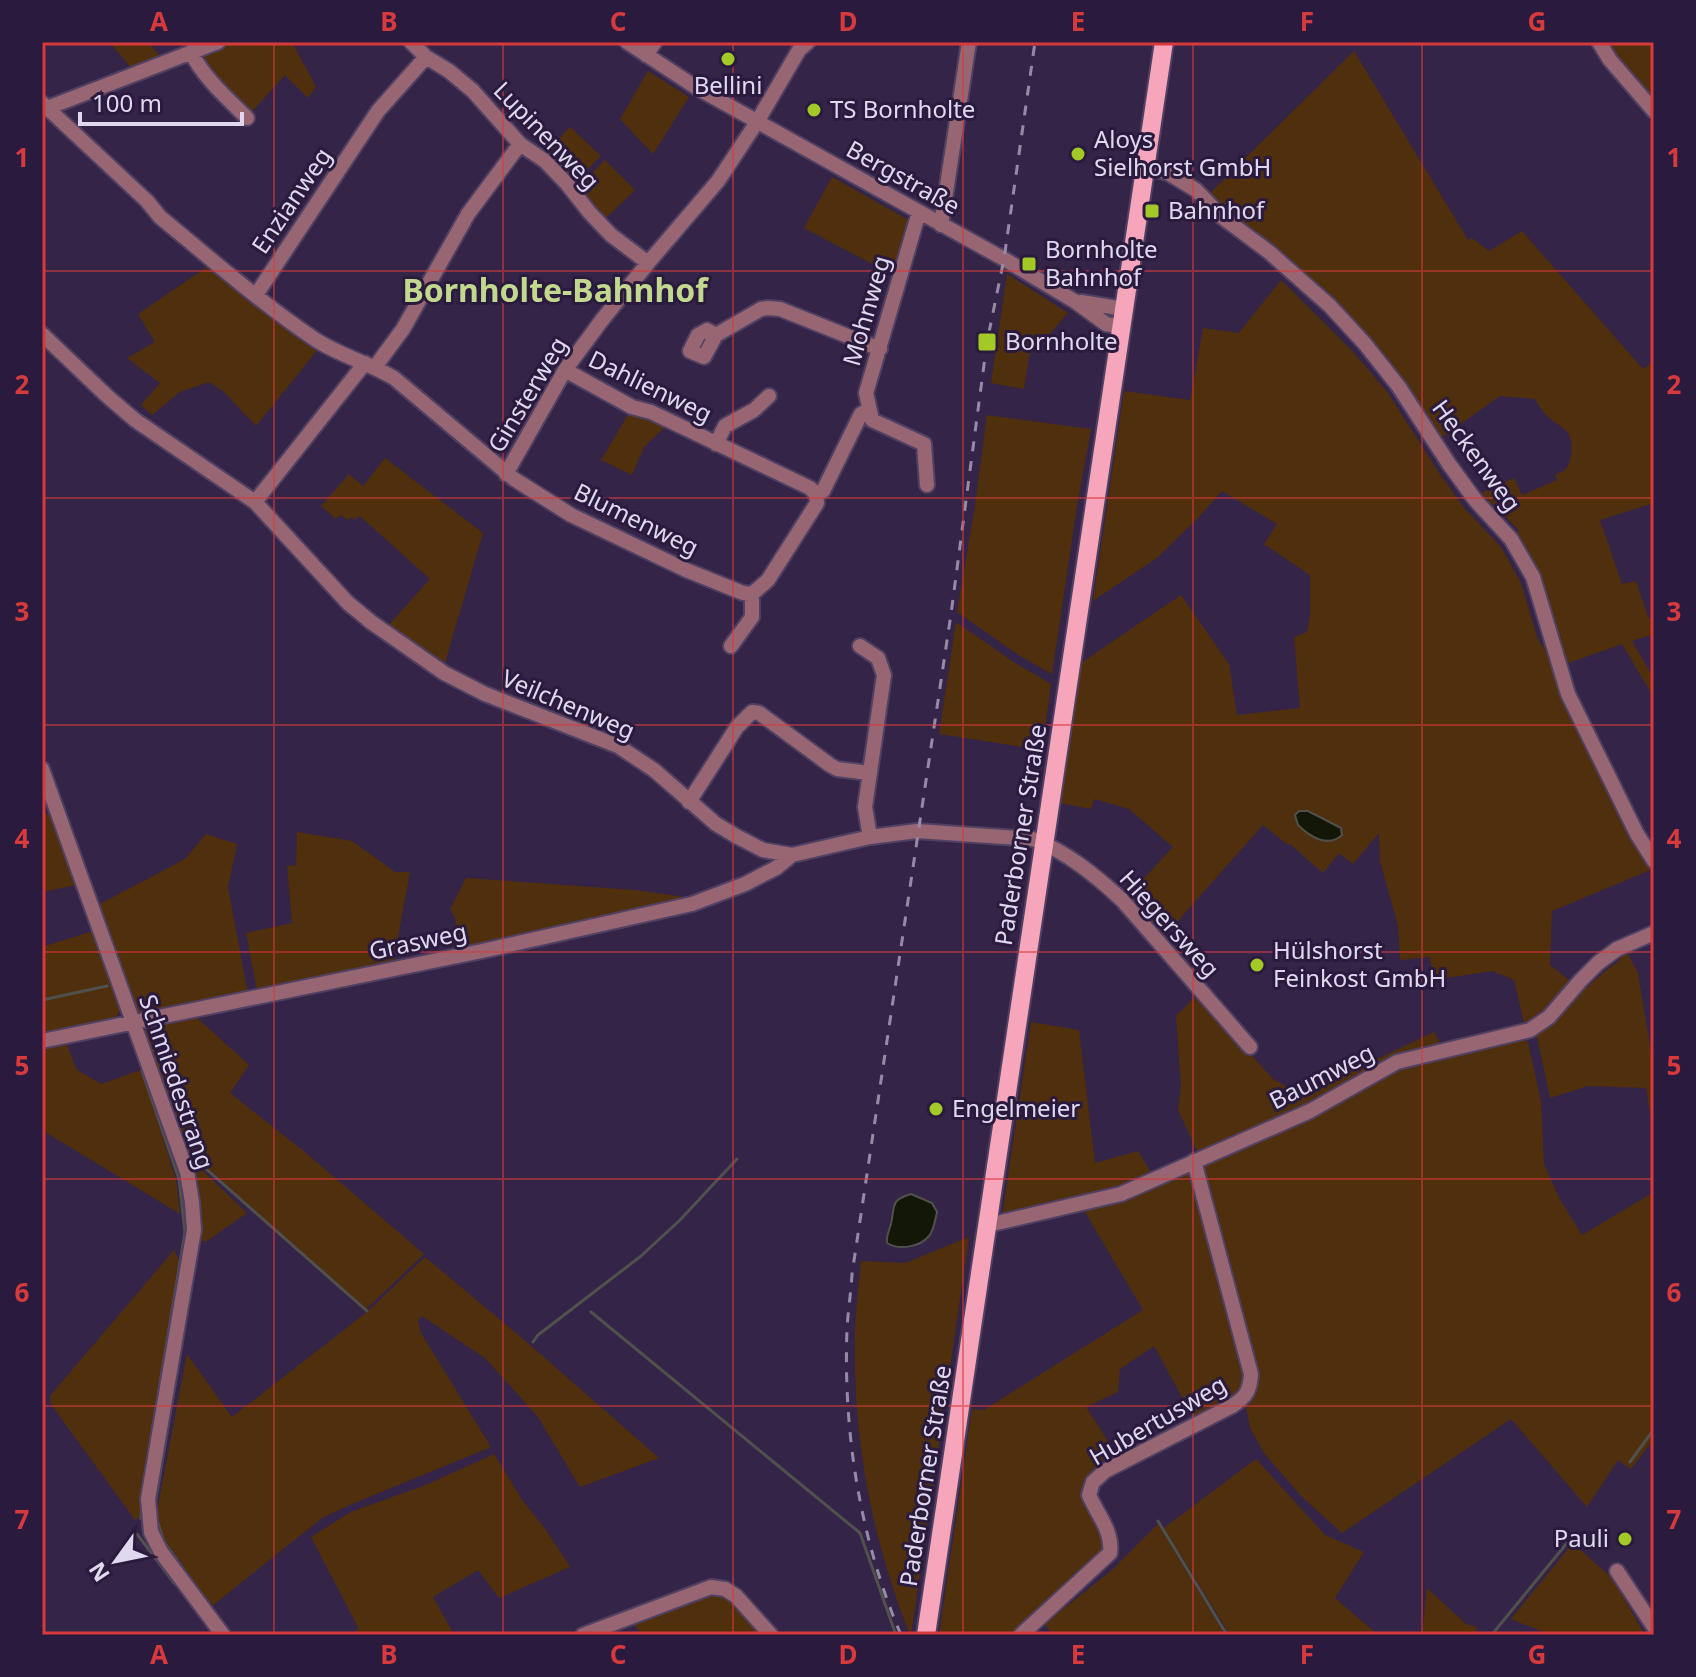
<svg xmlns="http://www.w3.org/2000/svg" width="1696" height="1677" font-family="'Noto Sans',sans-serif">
<rect width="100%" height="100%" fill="#342448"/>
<path fill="#502f0c" d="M109,42H148L162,58L133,70Z
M234,42H292L316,87L308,98L285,75L249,115L202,64C203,48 221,46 234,42Z
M1607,42H1654V101L1616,55Z
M1354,51L1468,240L1472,238L1489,251L1522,231L1643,369L1654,361V503L1600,520L1622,584L1636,581L1649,619L1654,618V634L1632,641L1654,679V698L1622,644L1563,665L1537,571L1515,533L1519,530L1481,493L1514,478L1522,495L1557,480L1555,475C1565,471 1569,467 1571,456C1574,427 1563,431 1546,415C1542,411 1538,404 1535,399L1500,396L1441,438C1419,403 1397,368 1370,337C1323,284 1264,240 1209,194Z
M648,71L689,97L653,154L620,119Z
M570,127L601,156L572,185L546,158V152Z
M605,160L635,190L603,221L595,212L594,205L587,197H582L576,190Z
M832,177L912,222L897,277L804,228Z
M210,265L319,348L256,426L223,391L209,382L180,392L152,415L141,405L160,383L127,358L155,342L138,314Z
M1007,274L1068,313L1040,345L1031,344L1024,389L991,383Z
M1281,280L1354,353L1388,393L1439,473L1465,509L1501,547L1521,583L1538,640L1550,656L1634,837L1653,869L1552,911L1550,965L1574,984L1549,1011L1525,1027L1514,980L1492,971L1433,980L1430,957L1400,960L1398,926L1380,861L1379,833L1353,864L1339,853L1323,873L1290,844L1288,845L1263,825L1161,940L1127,897L1173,847L1129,809L1094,799L1091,809L1059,803L1081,663L1181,595L1229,664L1237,715L1300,708L1294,637L1307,632L1310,616V575L1264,544L1277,524L1222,491L1198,518L1158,557L1093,601L1124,391L1190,400L1203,328L1239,333Z
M629,413L666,426L644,447L632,475L601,460Z
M987,415L1091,429L1077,506L1052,674L1020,656L957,612L974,512Z
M385,458L483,533L445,663L440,666L387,627L430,579L360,516L355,520L351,517L348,520L341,515L336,519L321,506L349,474L363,486Z
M956,622L1015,663L1051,684L1042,750L939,734Z
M51,813L77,885L42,892V815Z
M297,832L352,841L395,872H410L393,964L257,991L246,933L292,923L287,865L296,866Z
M206,834L237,844L228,887L248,994L137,1016L98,905L185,859Z
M466,878L635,890L700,899L453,950L456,920L450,909Z
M93,931L120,1011L115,1018L42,1035V947Z
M1626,950L1638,973L1654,1070V1139L1646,1088L1588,1086L1550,1098L1536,1032C1567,1011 1589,981 1620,960L1618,956Z
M1197,995L1273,1079L1301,1095L1434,1032L1442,1047L1309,1109L1199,1155L1178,1110L1181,1086L1176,1016Z
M193,1014L249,1065L230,1093L306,1153L424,1254L366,1309L201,1162L185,1146L144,1032L151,1028Z
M1031,1022L1079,1030L1095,1163L1138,1151L1153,1176L1121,1191L1002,1216Z
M1520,1038L1528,1042L1541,1101L1544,1164L1559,1198L1582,1235L1654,1192V1439L1631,1469L1618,1460L1587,1507L1511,1419L1342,1533L1301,1496L1264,1453L1250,1428L1245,1401L1251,1395L1201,1168L1203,1163L1365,1084L1423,1061Z
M66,1043L77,1070L101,1084L141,1070L176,1179L180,1214L42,1130V1048Z
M183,1152L247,1213L207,1241H198Z
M1187,1171L1194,1173L1247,1379L1238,1396L1194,1419L1154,1346L1120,1369L1118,1392L1086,1407L1115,1452C1065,1482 1085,1501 1107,1542L1102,1554L1013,1635H939L972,1409L984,1410L1143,1310L1082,1207Z
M969,1237L911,1635H910C871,1537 852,1434 855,1329C856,1306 859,1284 861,1261L905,1263Z
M174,1250L180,1262L143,1481L140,1517L135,1520L50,1403V1396Z
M425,1257L529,1344L659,1458L580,1487L538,1417L503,1378L485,1358L422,1316L418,1320L421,1333L491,1447L352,1504L322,1518L212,1606L182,1569L184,1566L165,1541L158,1521V1506L187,1354L232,1417L367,1312Z
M494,1454L523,1501L546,1530L570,1567L499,1598L478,1570L433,1597L454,1635H347L359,1629L311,1537L351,1512L428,1484Z
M1256,1459L1325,1535L1364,1552L1335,1598L1378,1635H1230L1164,1528Z
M1158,1524L1225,1635H1054L1044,1624L1111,1571Z
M1573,1543L1613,1579L1645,1635H1550L1511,1619Z
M1427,1588L1466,1624L1477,1627L1476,1635H1422Z
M714,1592L734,1599L765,1635H643L632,1623L687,1605Z"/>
<path fill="#121708" stroke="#50514d" stroke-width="2" d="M1299,811H1308L1341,828L1342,835C1328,848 1310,837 1298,825L1295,815Z
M911,1194L932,1203L937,1212C935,1220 934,1230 929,1236C919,1248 898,1250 887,1243C886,1235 889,1231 891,1224C895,1206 890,1200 911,1194Z"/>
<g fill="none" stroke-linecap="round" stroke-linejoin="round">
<path stroke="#50514d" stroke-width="3" d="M42,1000L107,986
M142,1071L179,1179L185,1232L151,1438
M187,1152L367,1311
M591,1312L860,1533L896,1635
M533,1342L538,1335L641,1256L679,1221L737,1159
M1630,1462L1654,1429
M155,1505L185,1323
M141,1519L142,1501
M157,1520L164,1542L182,1567
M1158,1521L1227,1635
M137,1534L174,1583
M1489,1635L1494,1632L1567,1543"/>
<g stroke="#504163" stroke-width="18">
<path id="minor" d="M411,42L426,57L449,71L473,91L520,144L545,161L567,184L590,213L611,235L648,263
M627,42L697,88L1004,259L1076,302L1106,324L1122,327
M1599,42L1610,60L1654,111
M191,52C203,77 227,98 247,118
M646,55L655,42
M42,103L147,201L160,217C211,259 261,303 316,340C341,356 369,363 394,378L514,479L571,515L686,570L743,593L752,594
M42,110L218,42
M1146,167L1168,173L1196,190L1222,217L1269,252L1330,306L1365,344L1399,387L1449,464L1476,501L1511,539L1533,577L1568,694L1637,834L1654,861
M919,212L866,393L872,420L924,444L927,485
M941,225L969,42
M256,295L378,111L426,57
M1081,302L1124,309
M42,334L107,396L135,420L255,502L348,603L371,622L444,673L485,694L618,746L654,770L716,824L736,836L763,850L792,855L870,837L917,831L1033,839C1067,852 1095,875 1122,900L1250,1047
M716,335L707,330L698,335L690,351L704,357L716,335L761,309L768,308L780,309L880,349
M375,367L403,329L468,214L520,144
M565,370L632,407L651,412L810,488L816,494
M716,444L725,426L754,410L769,396
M506,474L565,370L602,320L648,263L718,181L757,122L799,50L808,42
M255,502L365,363
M731,646L752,617V594L768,580L817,503L816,494L823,491L861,414L869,410
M860,646L878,658L884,675L865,807L870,837
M42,769L187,1172L192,1202L194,1230L148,1499L151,1532L161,1552L223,1635
M689,802L737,727L752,712L759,713L830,765L837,769L869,773
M42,1041L482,951L692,904L745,884L776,868L792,855
M988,1225L1121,1194L1310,1111L1397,1062L1530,1030L1549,1017L1581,980L1598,963L1617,949L1654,933
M1617,1571L1654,1627
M583,1635L711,1587L725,1589L736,1596L771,1635
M1021,1635L1110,1553C1113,1531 1097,1514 1089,1495L1093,1482L1105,1471L1232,1406C1246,1397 1250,1391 1251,1374L1194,1161"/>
</g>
<g stroke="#504163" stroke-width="22">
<path id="major" d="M926,1635L1164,42"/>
</g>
<use href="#minor" stroke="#986673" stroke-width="14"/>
<use href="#major" stroke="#f6a5ba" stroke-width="18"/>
<path stroke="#968ba7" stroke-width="3" stroke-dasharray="10 10" stroke-linecap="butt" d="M901,1635C860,1539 843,1433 847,1329C848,1311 851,1292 852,1274L951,614L987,342L1004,259L1035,42"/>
</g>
<path fill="none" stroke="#d73a3c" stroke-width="2" stroke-opacity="0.55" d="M274,42V1635M503,42V1635M733,42V1635M963,42V1635M1193,42V1635M1422,42V1635M42,271H1654M42,498H1654M42,725H1654M42,952H1654M42,1179H1654M42,1406H1654"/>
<g fill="#a3c926" stroke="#2a1b3e" stroke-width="3">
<circle cx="728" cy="59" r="8"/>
<circle cx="814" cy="110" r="8"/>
<circle cx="1078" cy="154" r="8"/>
<rect x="1144" y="203" width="16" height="16" rx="4"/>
<rect x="1021" y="256" width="16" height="16" rx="4"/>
<rect x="977" y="332" width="20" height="20" rx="4"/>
<circle cx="1257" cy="965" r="8"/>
<circle cx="936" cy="1109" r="8"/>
<circle cx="1625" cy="1539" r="8"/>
</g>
<g text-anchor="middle" stroke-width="6" stroke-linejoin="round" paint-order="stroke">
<g font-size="24" fill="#e0d8ef" stroke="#2a1b3e" text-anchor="start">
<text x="728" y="94" text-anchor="middle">Bellini</text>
<text x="830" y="118">TS Bornholte</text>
<text x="1094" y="148">Aloys<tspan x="1094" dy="28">Sielhorst GmbH</tspan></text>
<text x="1168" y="219">Bahnhof</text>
<text x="1045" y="258">Bornholte<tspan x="1045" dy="28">Bahnhof</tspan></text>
<text x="1005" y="350">Bornholte</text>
<text x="1273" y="959">Hülshorst<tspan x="1273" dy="28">Feinkost GmbH</tspan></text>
<text x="952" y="1117">Engelmeier</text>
<text x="1609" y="1547" text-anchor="end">Pauli</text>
</g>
<g font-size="24" fill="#e0d8ef" stroke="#2a1b3e">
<text transform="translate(546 136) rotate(46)" y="8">Lupinenweg</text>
<text transform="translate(903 178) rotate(29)" y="8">Bergstraße</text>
<text transform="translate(292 201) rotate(-56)" y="8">Enzianweg</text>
<text transform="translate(867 311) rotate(-74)" y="8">Mohnweg</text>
<text transform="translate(650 387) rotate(26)" y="8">Dahlienweg</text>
<text transform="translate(528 395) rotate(-59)" y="8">Ginsterweg</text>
<text transform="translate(1476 456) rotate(54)" y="8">Heckenweg</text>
<text transform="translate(636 520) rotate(26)" y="8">Blumenweg</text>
<text transform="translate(568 705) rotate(23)" y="8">Veilchenweg</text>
<text transform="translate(1021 835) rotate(-81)" y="8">Paderborner Straße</text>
<text transform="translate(1169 924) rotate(48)" y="8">Hiegersweg</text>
<text transform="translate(418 942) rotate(-12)" y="8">Grasweg</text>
<text transform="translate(1322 1077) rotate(-27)" y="8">Baumweg</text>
<text transform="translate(176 1082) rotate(71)" y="8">Schmiedestrang</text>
<text transform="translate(1158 1421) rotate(-30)" y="8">Hubertusweg</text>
<text transform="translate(926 1476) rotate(-81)" y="8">Paderborner Straße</text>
</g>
<g font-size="32" font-weight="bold" fill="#c1d88e" stroke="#2a1b3e">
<text x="555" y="302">Bornholte-Bahnhof</text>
</g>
</g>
<rect width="1696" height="1677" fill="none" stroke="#2a1b3e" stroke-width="88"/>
<g transform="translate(116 1561) rotate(237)" stroke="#2a1b3e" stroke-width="6" paint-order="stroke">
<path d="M0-6L14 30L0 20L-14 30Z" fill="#e0d8ef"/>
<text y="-12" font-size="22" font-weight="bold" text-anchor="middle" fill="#e0d8ef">N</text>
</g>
<path d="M80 112v12h162v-12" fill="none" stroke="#e0d8ef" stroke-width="4"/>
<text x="92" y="112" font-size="24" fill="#e0d8ef" stroke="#2a1b3e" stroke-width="6" paint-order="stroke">100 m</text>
<rect x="44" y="44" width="1608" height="1589" fill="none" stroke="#d73a3c" stroke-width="3"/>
<g font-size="26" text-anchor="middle" font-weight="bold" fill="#d73a3c">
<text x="159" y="31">A</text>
<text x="389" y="31">B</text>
<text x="618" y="31">C</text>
<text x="848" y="31">D</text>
<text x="1078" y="31">E</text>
<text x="1307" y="31">F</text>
<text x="1537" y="31">G</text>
<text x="22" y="167">1</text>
<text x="1674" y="167">1</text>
<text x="22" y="394">2</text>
<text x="1674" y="394">2</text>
<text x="22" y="621">3</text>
<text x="1674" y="621">3</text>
<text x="22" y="848">4</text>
<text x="1674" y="848">4</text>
<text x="22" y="1075">5</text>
<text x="1674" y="1075">5</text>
<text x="22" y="1302">6</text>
<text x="1674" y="1302">6</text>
<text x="22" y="1529">7</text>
<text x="1674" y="1529">7</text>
<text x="159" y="1664">A</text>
<text x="389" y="1664">B</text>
<text x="618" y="1664">C</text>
<text x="848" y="1664">D</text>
<text x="1078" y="1664">E</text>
<text x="1307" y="1664">F</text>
<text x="1537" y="1664">G</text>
</g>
</svg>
